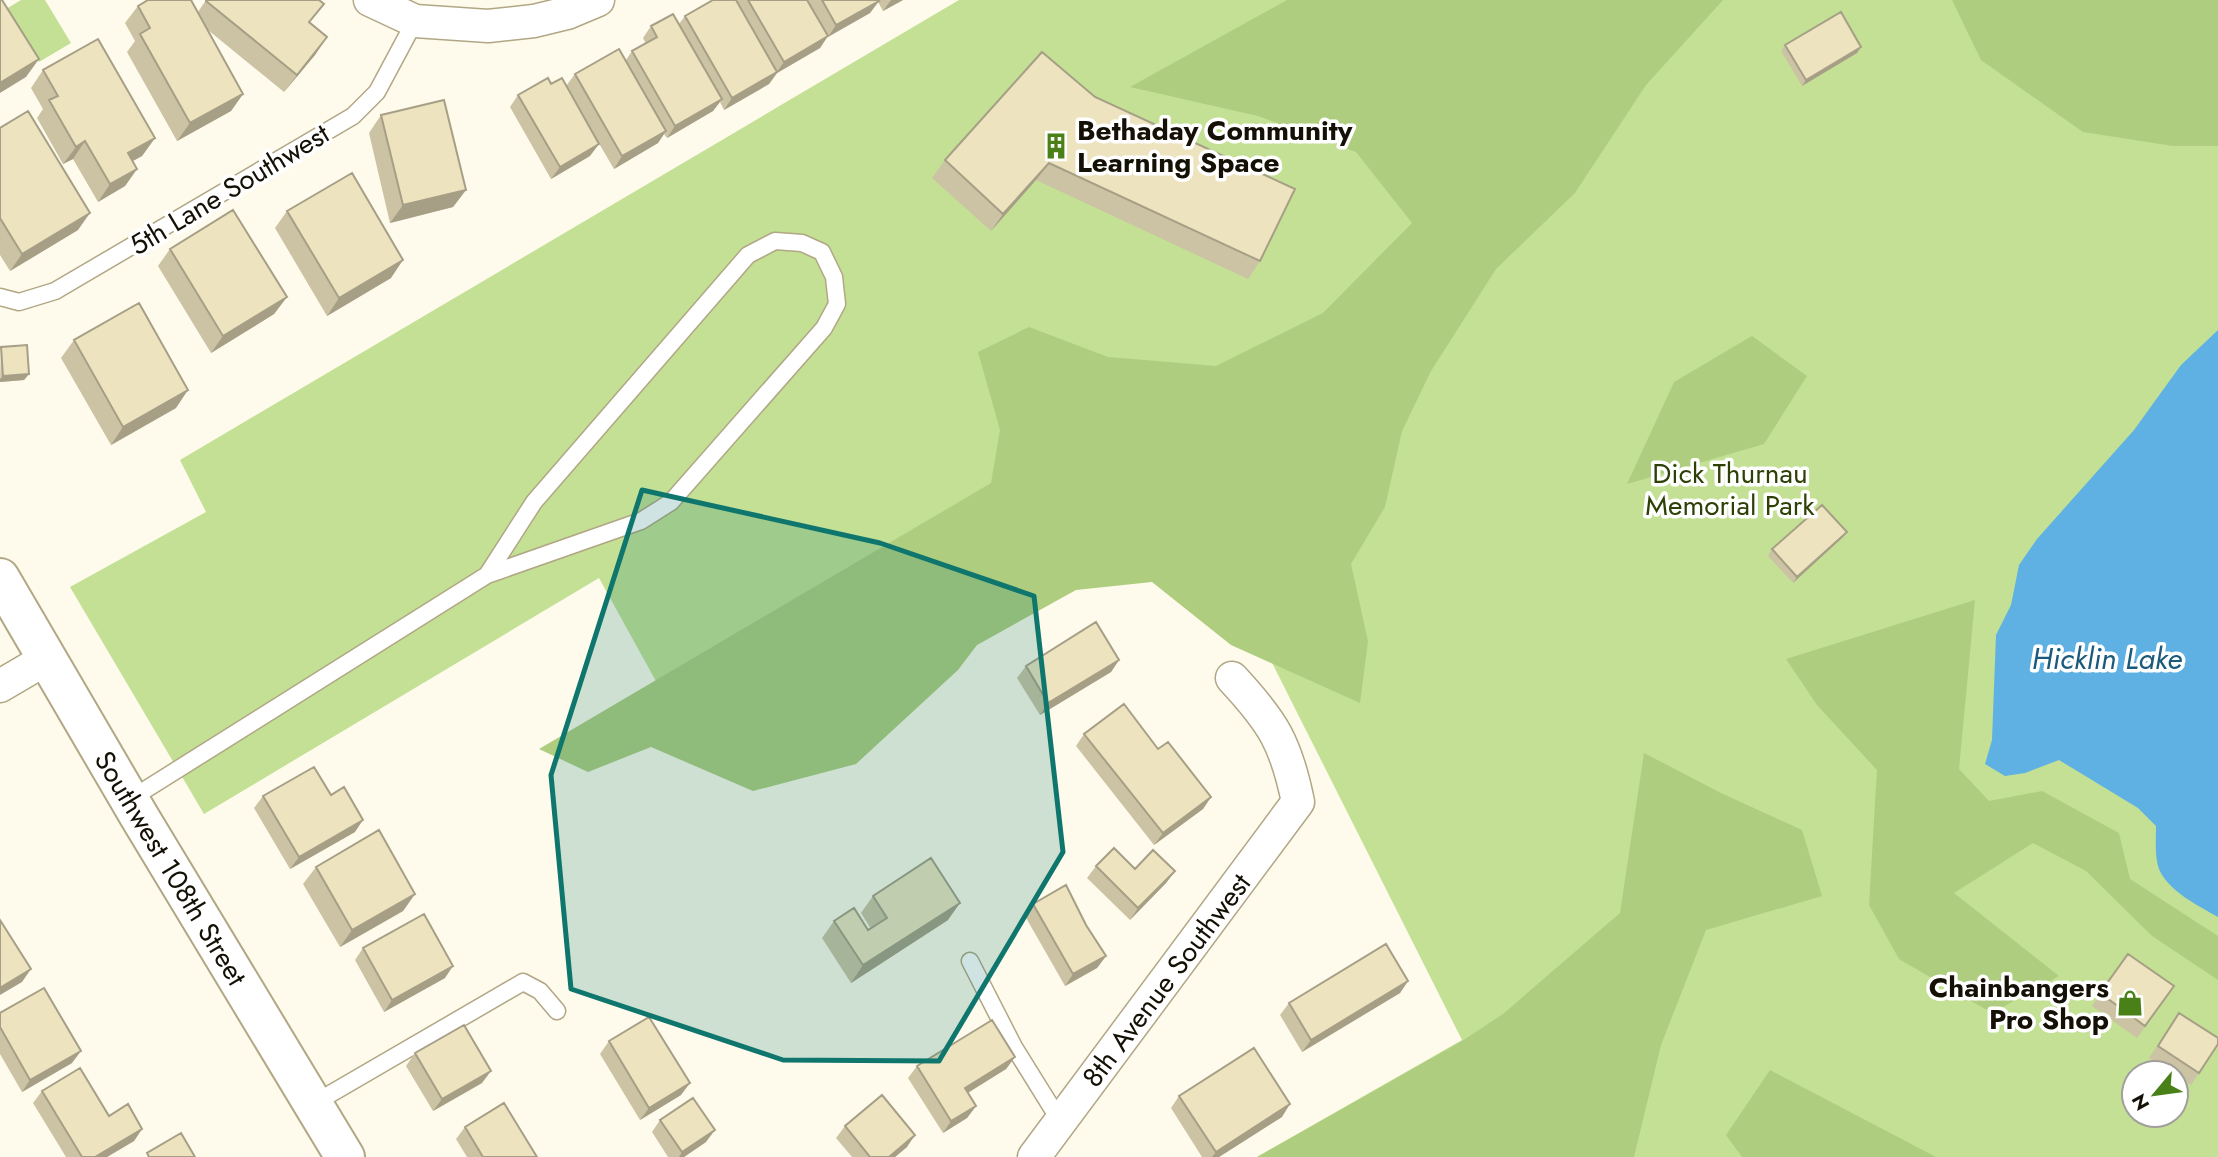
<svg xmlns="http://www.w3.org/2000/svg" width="2218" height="1157" font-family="Jost,sans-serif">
<rect width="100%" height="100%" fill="#fefaec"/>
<path fill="#c3e095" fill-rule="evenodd" d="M21,0H45L71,43L39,62L6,9Z
M959,0H2218V1157H1257L1462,1040L1182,484L705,770L599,578L204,814L70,587L206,512L180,460ZM2134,1073H2176V1115H2134Z"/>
<path fill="#afcd7f" d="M1287,0H1723L1646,85L1575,193L1496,269L1431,371L1402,431L1385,507L1351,564L1368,641L1360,703L1231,645L1152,582L1076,590L977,645L958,670L856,764L753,791L651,747L588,772L539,749L991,483L1000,430L978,352L1029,327L1108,357L1216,366L1323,313L1412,223L1356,152L1258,116L1130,87Z
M1952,0H2218V146H2173L2083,132L1981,60Z
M1752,336L1807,376L1764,444L1627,484L1674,382Z
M1975,600L1959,769L1989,801L2042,791L2119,833L2130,879L2218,936V980L2152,936L2086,871L2033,843L1954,893L2059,976L1992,1013L1899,959L1869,905L1877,770L1817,705L1786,659Z
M1644,753L1721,793L1802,830L1822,896L1706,930L1661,1045L1634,1157H1257L1462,1041L1503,1014L1620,913Z
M1770,1070L1936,1157H1742L1726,1135Z"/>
<path fill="#5eb1e2" d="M2218,330V917C2197,905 2160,887 2157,861C2155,850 2156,838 2156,826L2138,808L2059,760L2025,773L2005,776L1985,764L1992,740L1996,635L2011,605L2019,565L2037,539L2134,430L2181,365Z"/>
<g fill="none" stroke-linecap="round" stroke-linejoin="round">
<g stroke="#b1a784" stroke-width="19">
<path id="lane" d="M0,297L19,302L55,291L353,116L377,92L415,21
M129,800L487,575L641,521L671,502L824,328L837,304L834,277L822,252L802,243L775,241L748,255L534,502L487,575
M970,961L1014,1047L1060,1121
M313,1104L523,982L540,991L557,1011"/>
</g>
<g stroke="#b1a784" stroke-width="35">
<path id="street" d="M370,0L415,21L488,26L534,21L567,13L598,0
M0,686L46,659
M1034,1157L1298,802C1286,743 1273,722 1232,678"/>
</g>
<g stroke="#b1a784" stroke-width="42">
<path id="secondary" d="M0,578L139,816L345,1157"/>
</g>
<use href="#lane" stroke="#fff" stroke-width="16"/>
<use href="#street" stroke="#fff" stroke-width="32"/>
<use href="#secondary" stroke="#fff" stroke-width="38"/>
</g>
<path fill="#ccc3a4" d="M206,0L310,24L327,37L315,55L284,92L208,30L243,94L231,111L177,141L127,52L135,41L125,23L138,6L198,12Z
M713,0H903L883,11L878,2L870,13L827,37L820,48L777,73L769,84L724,110L720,102L713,111L667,138L664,134L658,143L614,169L577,106L590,156L551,179L510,107L518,95L551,84L566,86L575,74L626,60L632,51L646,44L643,38L651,26L679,24L685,16Z
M1785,45L1857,53L1802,86L1781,51Z
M1042,52L1260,261L1248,279L1036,180L991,231L932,178L945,160Z
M43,70L155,138L142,156L133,161L137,169L125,186L98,202L73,159L63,164L37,118L43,109L31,88Z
M381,115L466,190L453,207L390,223L369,133Z
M0,128L78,230L10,271L0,255Z
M287,211L391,278L327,316L275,228Z
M170,249L287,297L274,314L211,353L158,266Z
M74,340L176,408L111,445L61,358Z
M1,347L29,374L24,380L0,382Z
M1847,532L1842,538L1793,583L1768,556L1772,549Z
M1119,660L1111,672L1040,715L1017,678L1026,666Z
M1084,734L1158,749L1211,797L1203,809L1154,845L1076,746Z
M331,795L355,832L290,869L254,808L263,796Z
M1096,866L1135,869L1175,871L1166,883L1130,920L1087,878Z
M316,867L415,894L403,911L340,947L303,884Z
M873,896L948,920L851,983L822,938L834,921L868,930L871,929L861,913Z
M1033,904L1086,925L1106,956L1097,968L1065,986L1025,916Z
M363,948L445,978L384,1012L355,960Z
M2128,954L2174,986L2137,1038L2092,1006Z
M1408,981L1400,993L1302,1052L1280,1015L1289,1003Z
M0,1013L72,1063L22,1092L0,1054Z
M2179,1013L2199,1073L2191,1085L2176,1075V1073H2172L2149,1058Z
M609,1041L681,1095L640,1120L600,1054Z
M415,1053L482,1083L433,1111L406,1066Z
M1015,1057L1006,1069L968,1093L976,1106L967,1118L943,1133L908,1078L917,1066Z
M42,1091L109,1116L142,1129L134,1141L107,1157H66L33,1103Z
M1179,1096L1282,1117L1219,1157H1202L1171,1108Z
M660,1120L706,1142L684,1157H668L652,1132Z
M845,1126L907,1147L895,1157H852L836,1138Z
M465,1127L537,1157H467L456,1139Z"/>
<path fill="#a69f86" d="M891,0H903L883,11Z
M879,1L870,13L828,37L836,25Z
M828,36L820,48L777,73L769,84L724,110L732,98L776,73L784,62Z
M327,37L315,55L284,92L297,75Z
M1861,47L1857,53L1802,86L1806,80Z
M39,59L26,77L0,93V83Z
M243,94L231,111L177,141L190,123Z
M722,99L713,111L667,138L675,126Z
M666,131L658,143L614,169L622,156Z
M155,138L142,156L116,170L128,153Z
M85,141L73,159L63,164L76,147Z
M599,144L590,156L551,179L560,167Z
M1049,163L1036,180L991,231L1003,214Z
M137,169L125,186L98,202L110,184Z
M466,190L453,207L390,223L403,205Z
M90,213L78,230L10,271L22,254Z
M403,260L391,278L327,316L339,298Z
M287,297L274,314L211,353L223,336Z
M29,374L24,380L0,382V379L3,376Z
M188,390L176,408L111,445L123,427Z
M1847,532L1842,538L1793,583L1797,577Z
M1119,660L1111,672L1040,715L1048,703Z
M1211,797L1203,809L1154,845L1163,833Z
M363,820L355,832L290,869L299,857Z
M1175,871L1166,883L1130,920L1138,908Z
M415,894L403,911L340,947L352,930Z
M960,903L948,920L851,983L863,965Z
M1106,956L1097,968L1065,986L1073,974Z
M453,966L445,978L384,1012L392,1000Z
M31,969L22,982L0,995V988Z
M1408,981L1400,993L1302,1052L1311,1040Z
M81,1051L72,1063L22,1092L30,1080Z
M1015,1057L1006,1069L956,1100L965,1088Z
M491,1071L482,1083L433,1111L442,1099Z
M690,1083L681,1095L640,1120L649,1108Z
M1290,1104L1282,1117L1219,1157H1212L1216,1152Z
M976,1106L967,1118L943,1133L951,1121Z
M142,1129L134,1141L107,1157H95Z
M715,1130L706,1142L684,1157H679L682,1152Z
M915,1135L907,1147L895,1157H889Z"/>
<path fill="#ede3bf" stroke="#a69f86" stroke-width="2" d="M0,0H2L39,59L0,83Z
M148,0H191L243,94L190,123L140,34L150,28L138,6Z
M206,0H319L324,4L309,22L327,37L297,75L206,1Z
M713,0H736L777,72L732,98L685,16Z
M748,0H807L828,36L784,62Z
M822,0H878L879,1L836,25Z
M1841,12L1861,47L1806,80L1785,45Z
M673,14L722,99L675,126L632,51L657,37L651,26Z
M98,39L155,138L128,153L137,169L110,184L85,141L76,147L49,100L58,96L43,70Z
M619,49L666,131L622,156L575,74Z
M1042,52L1095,97L1295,189L1260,261L1049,163L1003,214L945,160Z
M548,78L551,84L562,78L599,144L560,167L518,95Z
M444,100L466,190L403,205L381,115Z
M28,111L90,213L22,254L0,218V128Z
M352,173L403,260L339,298L287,211Z
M233,210L287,297L223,336L170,249Z
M139,303L188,390L123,427L74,340Z
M27,345L29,374L3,376L1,347Z
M1822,505L1847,532L1797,577L1772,549Z
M1096,622L1119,660L1048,703L1026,666Z
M1124,704L1158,749L1168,742L1211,797L1163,833L1084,734Z
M314,767L331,795L344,787L363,820L299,857L263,796Z
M379,830L415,894L352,930L316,867Z
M1114,848L1135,869L1153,850L1175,871L1138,908L1096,866Z
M931,858L960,903L863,965L834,921L854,908L868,930L887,918L873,896Z
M1066,885L1086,925L1106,956L1073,974L1033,904Z
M424,914L453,966L392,1000L363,948Z
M0,920L31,969L0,988Z
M1386,944L1408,981L1311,1040L1289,1003Z
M2128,954L2174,986L2145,1026L2100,993Z
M44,988L81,1051L30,1080L0,1027V1013Z
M2179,1013L2218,1038V1044L2199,1073L2158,1046Z
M649,1017L690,1083L649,1108L609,1041Z
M992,1020L1015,1057L965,1088L976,1106L951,1121L917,1066Z
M464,1025L491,1071L442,1099L415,1053Z
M1254,1048L1290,1104L1216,1152L1179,1096Z
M80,1068L109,1116L128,1104L142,1129L95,1157H82L42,1091Z
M882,1095L915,1135L889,1157H870L845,1126Z
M693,1098L715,1130L682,1152L660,1120Z
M504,1103L537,1157H483L465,1127Z
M181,1133L195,1157H149L147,1153Z"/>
<path fill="#0f766e" fill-opacity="0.2" stroke="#0f766e" stroke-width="5" stroke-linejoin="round" d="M642,490L880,543L1034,596L1063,852L939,1061L783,1060L571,989L551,775Z"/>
<defs>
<g id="building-bare" transform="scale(2.1)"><path d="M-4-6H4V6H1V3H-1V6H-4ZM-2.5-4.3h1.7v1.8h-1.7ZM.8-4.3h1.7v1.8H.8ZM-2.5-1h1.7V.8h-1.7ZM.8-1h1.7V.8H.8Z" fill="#498017" stroke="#fff" stroke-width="2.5" paint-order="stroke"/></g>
<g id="shop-bare" transform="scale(2.1)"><path d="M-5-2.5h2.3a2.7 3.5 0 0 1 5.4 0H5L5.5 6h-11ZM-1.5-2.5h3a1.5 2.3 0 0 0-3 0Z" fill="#498017" stroke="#fff" stroke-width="2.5" paint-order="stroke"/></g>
</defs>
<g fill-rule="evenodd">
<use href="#building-bare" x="1056" y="146"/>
<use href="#shop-bare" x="2130" y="1003"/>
</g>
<g text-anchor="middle" stroke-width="7" stroke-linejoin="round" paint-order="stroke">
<g font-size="28" font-weight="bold" fill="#141005" stroke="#fff" text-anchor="start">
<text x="1077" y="140">Bethaday Community<tspan x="1077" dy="32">Learning Space</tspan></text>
<text x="2109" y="997" text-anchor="end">Chainbangers<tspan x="2109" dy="32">Pro Shop</tspan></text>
</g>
<g font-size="28" fill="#141005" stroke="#fff">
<text transform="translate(229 189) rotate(-31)" y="10">5th Lane Southwest</text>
<text transform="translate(171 868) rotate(59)" y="10">Southwest 108th Street</text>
<text transform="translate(1166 980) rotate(-53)" y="10">8th Avenue Southwest</text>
</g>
<g font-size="28" fill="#2e4006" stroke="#fff">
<text x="1730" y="483">Dick Thurnau<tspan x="1730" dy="32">Memorial Park</tspan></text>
</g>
<g font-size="30" font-style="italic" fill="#1b5a7b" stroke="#fff">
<text x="2107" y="669">Hicklin Lake</text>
</g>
</g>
<g transform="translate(2155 1094) rotate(241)"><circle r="33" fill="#ffffff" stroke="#a19f9b" stroke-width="2"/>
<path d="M0-5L12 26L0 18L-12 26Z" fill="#498017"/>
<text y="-10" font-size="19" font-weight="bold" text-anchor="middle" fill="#141005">N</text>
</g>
</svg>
